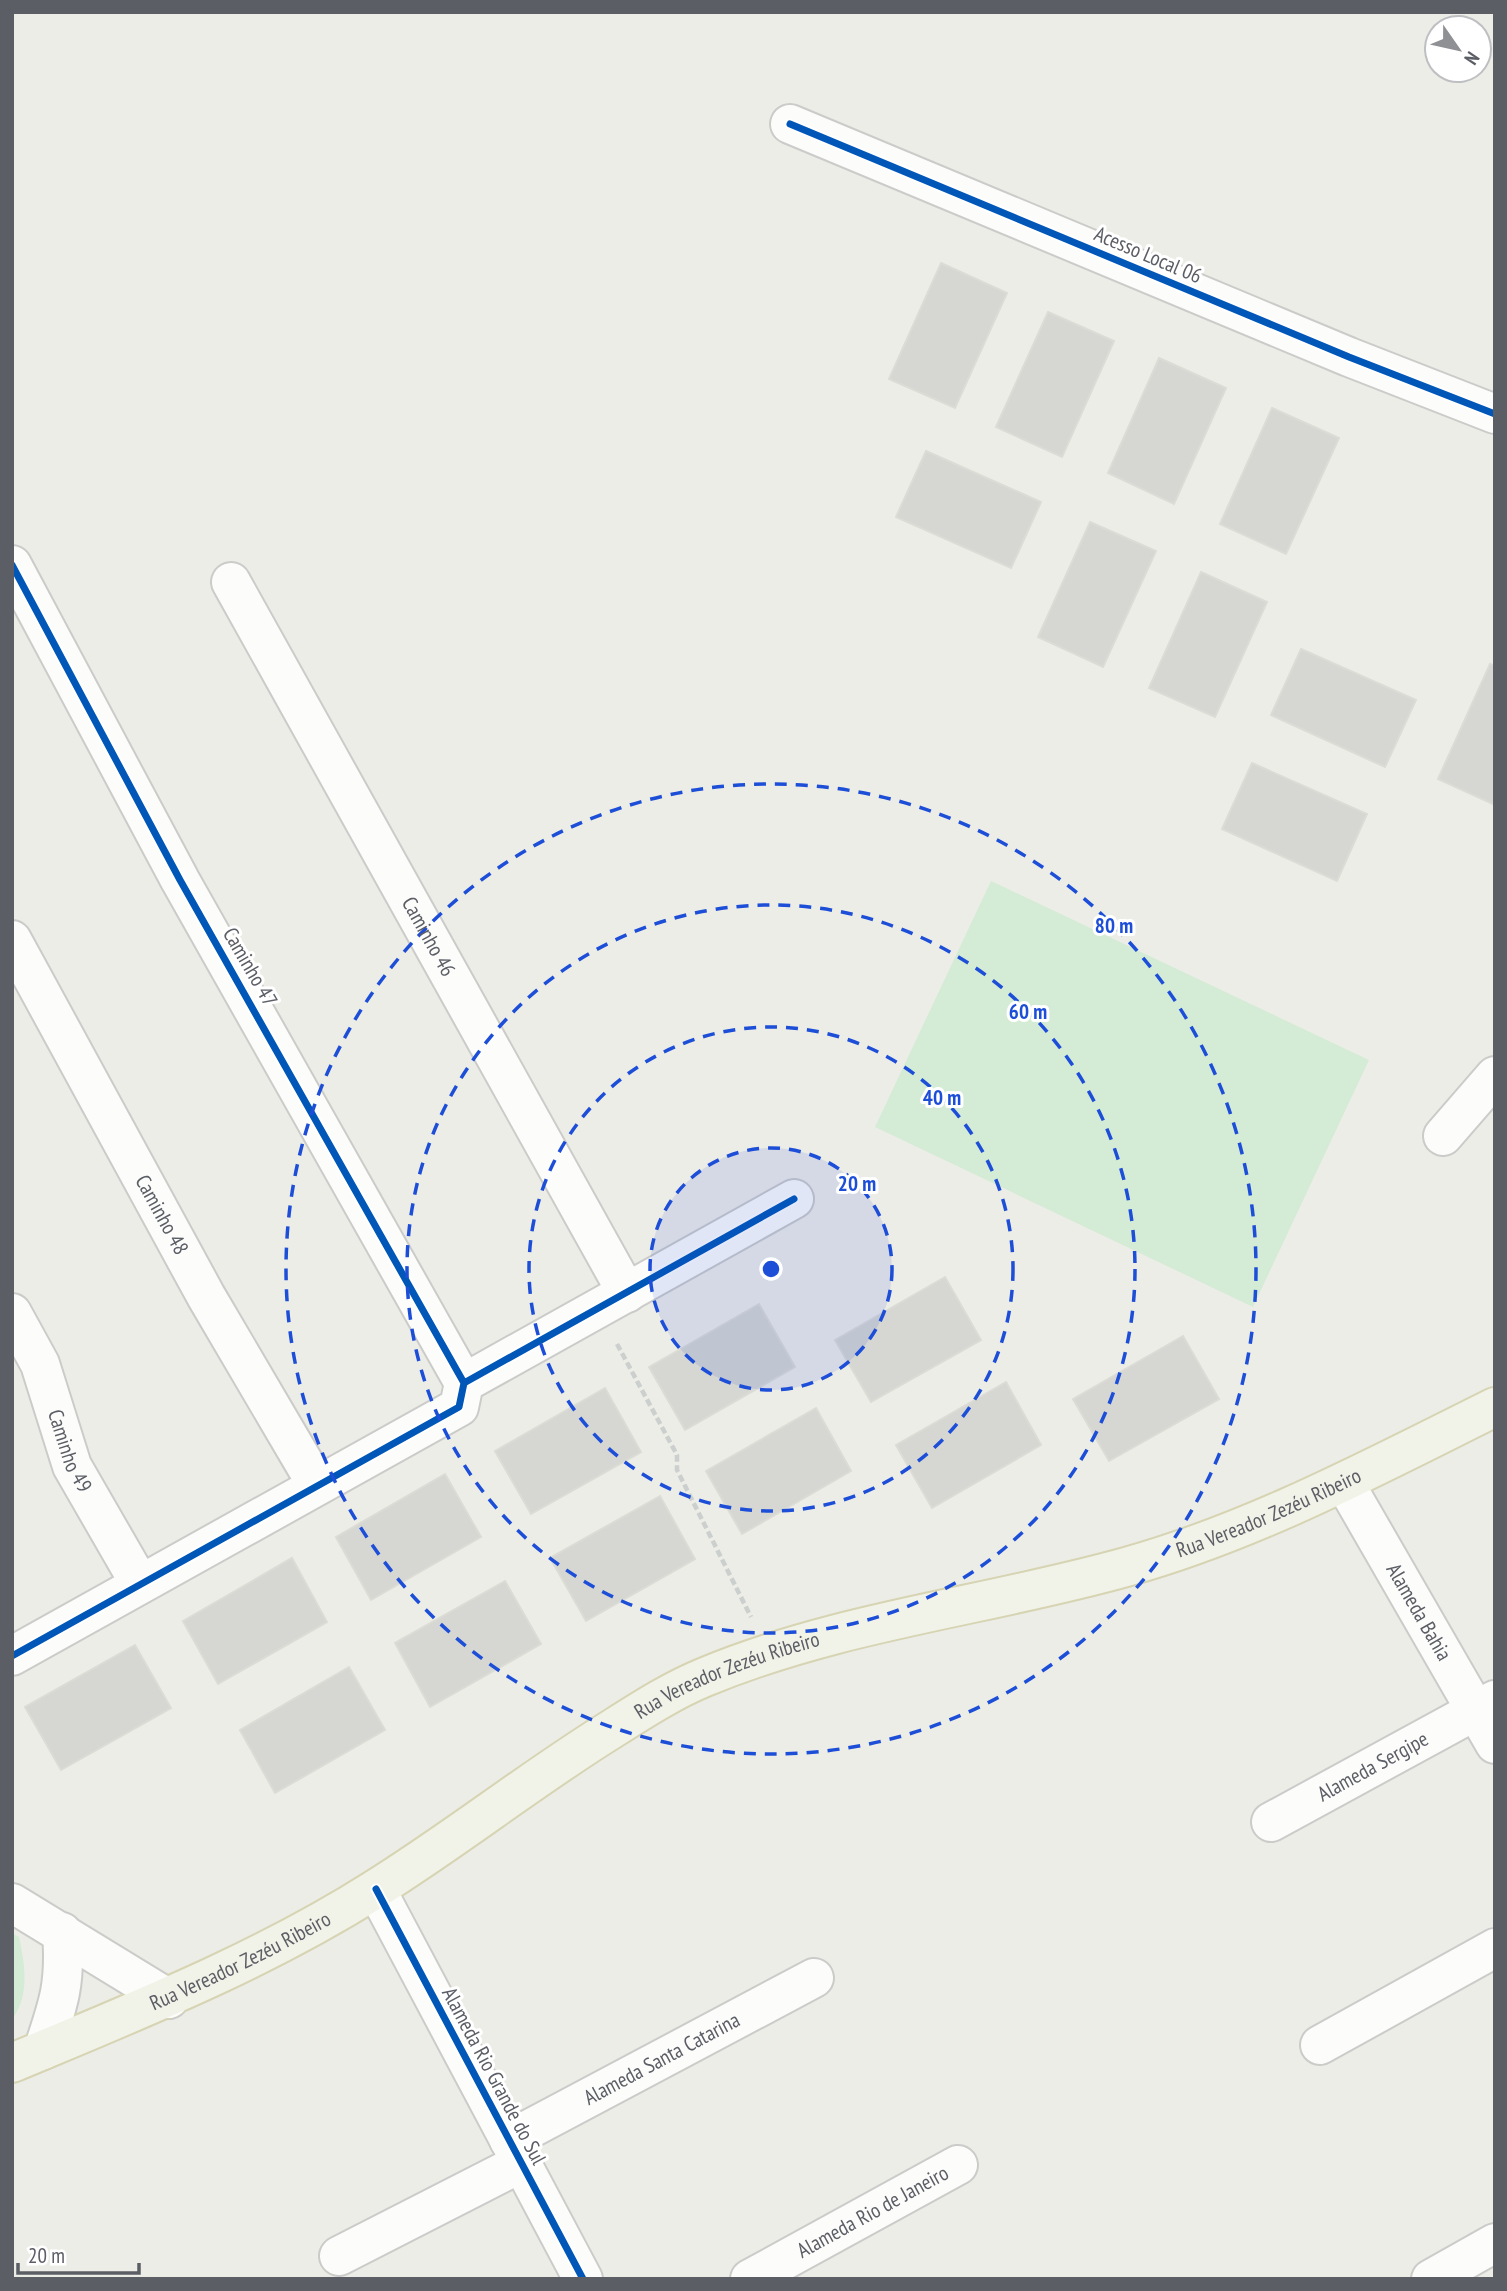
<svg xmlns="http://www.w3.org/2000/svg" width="1507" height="2291" font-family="'PT Sans Narrow',sans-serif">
<rect width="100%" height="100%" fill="#edede7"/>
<path fill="#d4ebd6" d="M991,881L1369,1060L1253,1307L875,1127Z
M12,1933L19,1937C25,1964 30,1996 12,2019Z"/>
<path fill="#d6d6d2" stroke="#dcdcd6" stroke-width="2" d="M941,263L1007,293L955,408L889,379Z
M1048,312L1114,341L1062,457L996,427Z
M1159,358L1226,388L1174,504L1108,473Z
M1272,408L1339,438L1286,554L1220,524Z
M926,451L1041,502L1011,568L896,517Z
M1090,522L1156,551L1103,667L1038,637Z
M1201,572L1267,602L1215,717L1149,688Z
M1301,649L1416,700L1385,767L1271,715Z
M1490,664L1495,666V805L1438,779Z
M1252,763L1367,814L1337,881L1222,829Z
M945,1277L981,1340L871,1402L835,1340Z
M759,1304L795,1367L685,1430L649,1367Z
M1183,1336L1219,1399L1109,1461L1073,1399Z
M1006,1382L1041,1445L932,1508L896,1445Z
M605,1388L641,1452L531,1514L495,1451Z
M816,1408L851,1471L742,1534L706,1471Z
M445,1474L481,1537L371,1600L336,1537Z
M660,1496L695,1559L586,1621L550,1558Z
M292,1558L327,1622L218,1684L183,1621Z
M505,1581L541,1644L430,1707L395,1643Z
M135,1645L171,1708L61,1770L25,1707Z
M349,1667L385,1730L275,1793L240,1730Z"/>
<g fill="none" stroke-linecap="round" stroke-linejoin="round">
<g stroke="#cbcbca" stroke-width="42">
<g id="minor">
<path d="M790,124L1349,357L1495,414"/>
<path d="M12,565L180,880L464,1383"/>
<path id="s1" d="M231,582L627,1293"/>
<path id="s2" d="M12,940L206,1296L317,1485"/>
<path d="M1443,1136L1495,1076"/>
<path id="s3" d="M12,1313L40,1364L72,1466L140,1584"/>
<path id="s4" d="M1344,1482L1495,1744"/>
<path d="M12,1656L459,1407L464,1383L794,1199"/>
<path id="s5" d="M1271,1822L1495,1700"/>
<path d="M376,1889L583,2279"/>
<path d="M12,1903L169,1999"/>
<path d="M1320,2045L1495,1948"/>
<path d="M43,2050C59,2003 66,1983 62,1932"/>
<path id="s6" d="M509,2140L814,1978"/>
<path d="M339,2256L521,2163"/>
<path id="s7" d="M750,2279L958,2165"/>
<path d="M1431,2279L1495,2243"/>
</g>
</g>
<g stroke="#d6d4b3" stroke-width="42">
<g id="major">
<path id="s8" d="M12,2063C136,2011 260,1962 374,1890C456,1839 531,1779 612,1729C642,1710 673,1690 705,1677C840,1621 987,1606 1126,1567C1255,1531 1376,1466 1495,1407"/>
</g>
</g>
<path stroke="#cbcfce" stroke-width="4.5" stroke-dasharray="7 3.5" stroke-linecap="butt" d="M617,1344L677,1455V1470L751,1617"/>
<use href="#minor" stroke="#fcfcfb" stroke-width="38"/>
<use href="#major" stroke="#f2f3e8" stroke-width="38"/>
<g stroke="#fff" stroke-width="11">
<path id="cycleway" d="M790,124L1349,357L1495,414
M12,565L180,880L464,1383
M12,1656L459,1407L464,1383L794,1199
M376,1889L583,2279"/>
</g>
<use href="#cycleway" stroke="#0057b8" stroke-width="7"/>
</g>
<circle cx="771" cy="1269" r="121" fill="#1d4ed8" fill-opacity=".12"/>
<g fill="none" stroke="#1d4ed8" stroke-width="3.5" stroke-dasharray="12 9">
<circle cx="771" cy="1269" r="121"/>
<circle cx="771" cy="1269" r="242"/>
<circle cx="771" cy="1269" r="364"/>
<circle cx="771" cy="1269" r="485"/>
</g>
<g text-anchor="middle" stroke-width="6" stroke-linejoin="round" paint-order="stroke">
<g font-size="21" fill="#5c5e66" stroke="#fff">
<text transform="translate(1148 255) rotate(23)" y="7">Acesso Local 06</text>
<text dy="7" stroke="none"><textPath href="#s1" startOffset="406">Caminho 46</textPath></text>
<text transform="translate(250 967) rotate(60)" y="7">Caminho 47</text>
<text dy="7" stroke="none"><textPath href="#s2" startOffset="313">Caminho 48</textPath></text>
<text dy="7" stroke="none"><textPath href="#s3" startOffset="150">Caminho 49</textPath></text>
<text dy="7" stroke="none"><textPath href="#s8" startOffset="1384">Rua Vereador Zezéu Ribeiro</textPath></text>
<text dy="7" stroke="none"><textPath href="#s4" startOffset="150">Alameda Bahia</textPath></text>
<text dy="7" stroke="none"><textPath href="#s8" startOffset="817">Rua Vereador Zezéu Ribeiro</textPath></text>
<text dy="7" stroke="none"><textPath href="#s5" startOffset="116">Alameda Sergipe</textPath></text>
<text dy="7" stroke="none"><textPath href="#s8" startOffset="250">Rua Vereador Zezéu Ribeiro</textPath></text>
<text dy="7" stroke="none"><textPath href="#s6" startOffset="173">Alameda Santa Catarina</textPath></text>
<text transform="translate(494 2076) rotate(62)" y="7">Alameda Rio Grande do Sul</text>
<text dy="7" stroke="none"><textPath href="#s7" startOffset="140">Alameda Rio de Janeiro</textPath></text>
</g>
</g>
<circle cx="771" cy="1269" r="10" fill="#1d4ed8" stroke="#fff" stroke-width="3.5"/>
<g font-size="21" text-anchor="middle" font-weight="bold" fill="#1d4ed8" stroke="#fff" stroke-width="6" stroke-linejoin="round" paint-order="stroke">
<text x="1114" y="933">80 m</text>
<text x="1028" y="1019">60 m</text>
<text x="942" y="1105">40 m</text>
<text x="857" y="1191">20 m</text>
</g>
<rect width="1507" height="2291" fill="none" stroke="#5c5e66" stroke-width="28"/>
<g transform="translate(1458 49) rotate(124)"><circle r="33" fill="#ffffff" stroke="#bebfc2" stroke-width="2"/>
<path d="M0-5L12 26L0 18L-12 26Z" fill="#8f9093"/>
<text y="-10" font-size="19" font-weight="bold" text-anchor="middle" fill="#5c5e66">N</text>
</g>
<path d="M18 2263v10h121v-10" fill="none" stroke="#5c5e66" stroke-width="3.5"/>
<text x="28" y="2263" font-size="21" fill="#5c5e66" stroke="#ffffff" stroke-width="5" paint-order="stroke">20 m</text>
</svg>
